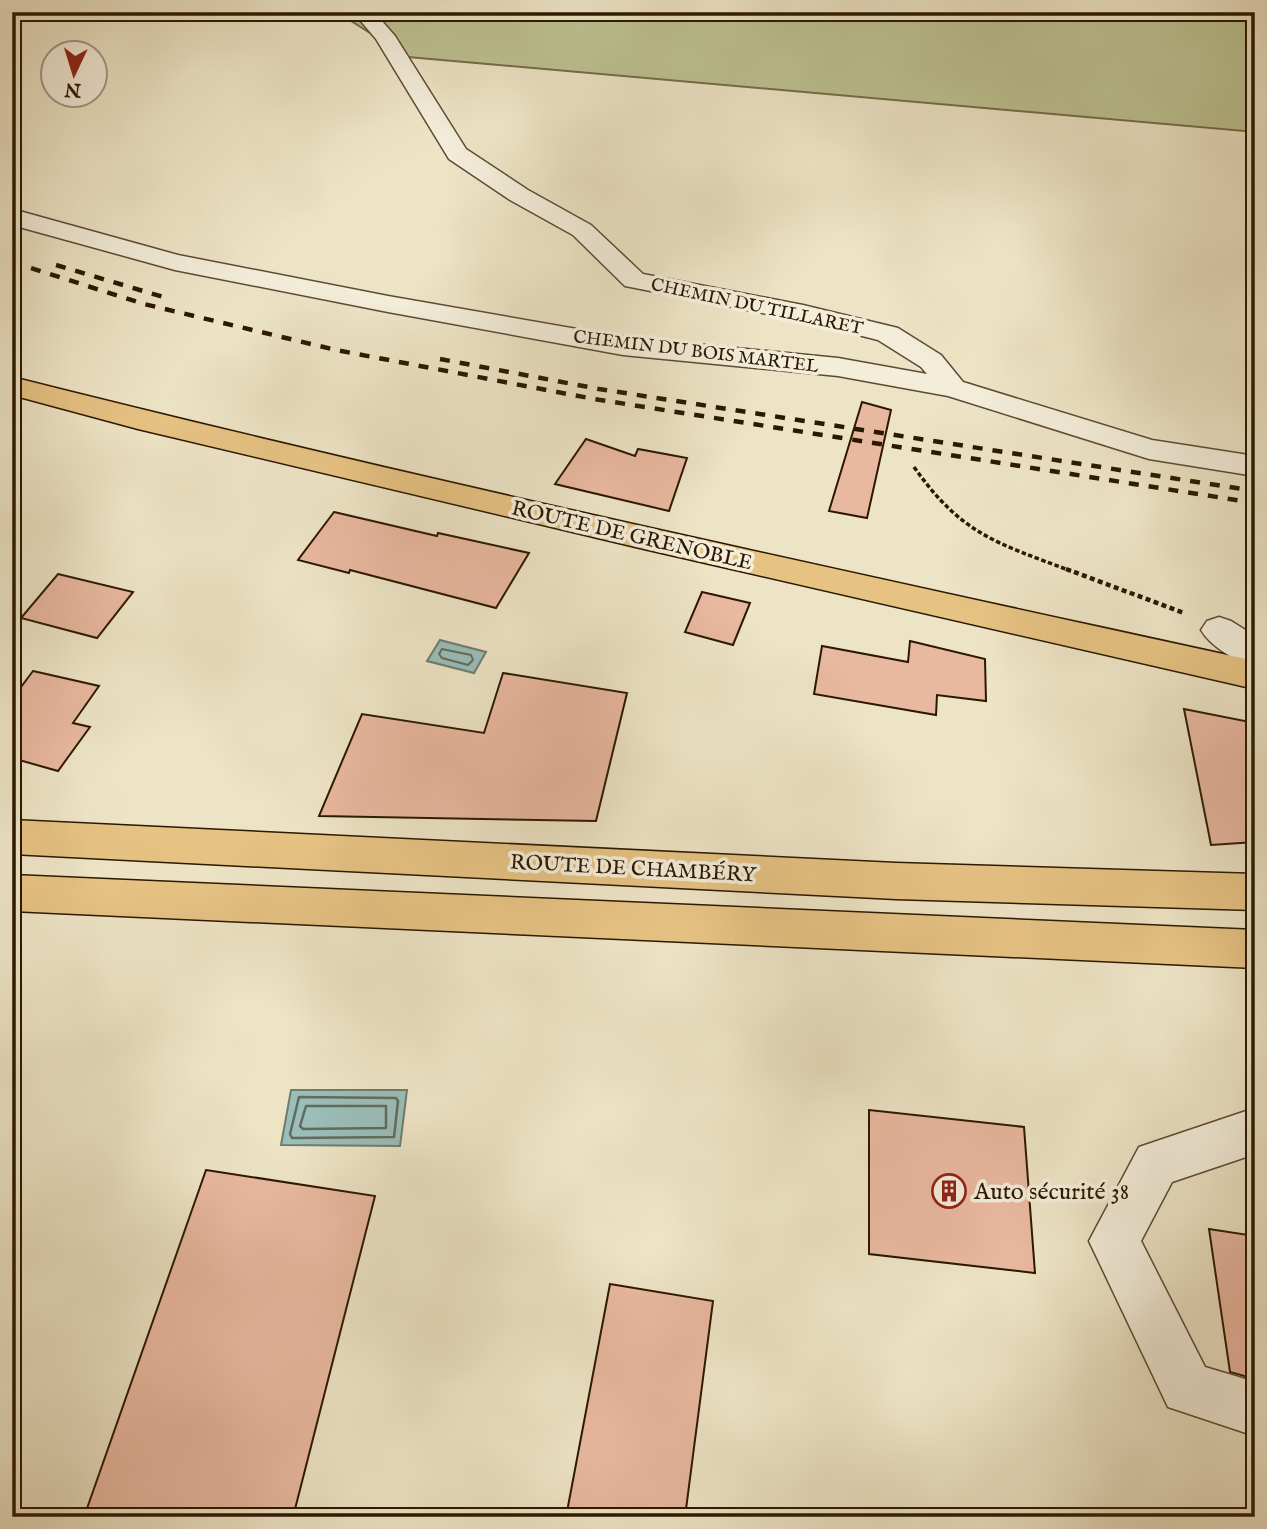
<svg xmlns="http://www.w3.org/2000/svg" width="1267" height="1529" font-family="'IM FELL English',serif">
<rect width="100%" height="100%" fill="#ede4c6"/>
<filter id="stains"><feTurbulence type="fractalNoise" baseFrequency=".00286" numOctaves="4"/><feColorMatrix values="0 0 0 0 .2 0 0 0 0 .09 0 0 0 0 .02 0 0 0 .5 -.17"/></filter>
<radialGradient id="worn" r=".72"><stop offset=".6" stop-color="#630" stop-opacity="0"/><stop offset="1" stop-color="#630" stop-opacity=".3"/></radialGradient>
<path fill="#bdc292" stroke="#746d49" stroke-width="2" d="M337,12H1255V132L408,57Z"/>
<path fill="#9abeb9" stroke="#6e7c6f" stroke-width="2" d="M440,640L486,652L474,673L427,661Z
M291,1090H407L400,1146L281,1145Z"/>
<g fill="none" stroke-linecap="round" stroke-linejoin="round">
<path stroke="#626b5c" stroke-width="2" d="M442,649L471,655L473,660L468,665L442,658L439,654Z"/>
<path stroke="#626b5c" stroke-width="2.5" d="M299,1097L396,1098L398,1101L394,1137L292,1138L290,1134Z
M306,1106H386V1128L303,1129L300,1126Z"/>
</g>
<path fill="#e9b8a0" stroke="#2b1800" stroke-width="2" d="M862,402L891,410L867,518L829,511Z
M586,439L635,456L638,449L687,458L669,511L555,484Z
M334,512L437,536L438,533L529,553L496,608L350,570L349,573L298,560Z
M58,574L133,592L97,638L21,618Z
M702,592L750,603L733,645L685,632Z
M910,641L985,659L986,701L937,695L936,715L814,694L822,646L908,662Z
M33,671L99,686L73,723L90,727L58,771L12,758V699Z
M503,673L627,693L596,821L319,816L362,714L484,733Z
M1184,709L1255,723V842L1211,845Z
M869,1110L1024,1127L1035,1273L869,1254Z
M206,1170L375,1196L293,1517H84Z
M1209,1229L1255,1236V1379L1230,1372Z
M610,1284L713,1301L685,1517H566Z"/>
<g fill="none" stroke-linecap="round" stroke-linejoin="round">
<g stroke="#5c4b32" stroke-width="3">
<path id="minor" d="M353,12H374L395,36L466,149L528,190L591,225L643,274L803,305L898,328L941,355L963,382L1152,440L1255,456V476L1149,459L948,396L838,376L623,355L388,312L175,270L12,225V209L178,255L388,296L623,337L838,358L927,374L921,367L878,340L803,321L625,286L573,235L510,200L449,159L376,39Z
M1219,617L1231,621L1255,636V667C1236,661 1211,647 1201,630L1207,621Z
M1255,1108V1154L1172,1182L1141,1241L1205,1367L1255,1382V1436L1168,1407L1089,1241L1139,1147Z"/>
</g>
<g stroke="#2b1800" stroke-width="3">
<path id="major" d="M12,377C424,481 840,570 1255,661V689L644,549L138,429L12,395Z
M12,820L896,863L1255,874V910L896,899L12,854Z
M12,875L1255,930V968L12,911Z"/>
</g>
<path stroke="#2b1800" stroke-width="3.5" stroke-dasharray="4.5 2.5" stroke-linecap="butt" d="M914,467C962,535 997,543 1071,571"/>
<path stroke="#2b1800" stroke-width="4.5" stroke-dasharray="5 3.5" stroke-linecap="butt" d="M1066,569L1184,613"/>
<use href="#minor" fill="#f3edda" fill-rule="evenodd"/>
<use href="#major" fill="#e6c283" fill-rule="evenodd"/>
<path stroke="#2b1800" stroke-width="4.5" stroke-dasharray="10 10" stroke-linecap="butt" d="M12,262L144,304L336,350L594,399L1255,503
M56,265L170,299
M440,359L599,389L1255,491"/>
</g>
<defs>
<g id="building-ring" transform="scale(1.75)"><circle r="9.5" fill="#f3edda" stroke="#8f2418" stroke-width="1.5"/><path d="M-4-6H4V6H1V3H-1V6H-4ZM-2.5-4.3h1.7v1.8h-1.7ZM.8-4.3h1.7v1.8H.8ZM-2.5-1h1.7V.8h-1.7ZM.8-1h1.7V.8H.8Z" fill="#8f2418"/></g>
</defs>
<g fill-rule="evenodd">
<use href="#building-ring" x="949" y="1191"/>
</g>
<g text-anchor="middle" stroke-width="7" stroke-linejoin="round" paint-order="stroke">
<g font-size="18" fill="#2b1800" stroke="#f3edda">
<text transform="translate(757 306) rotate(12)" y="6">CHEMIN DU TILLARET</text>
<text transform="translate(696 351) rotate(7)" y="6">CHEMIN DU BOIS MARTEL</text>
</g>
<g font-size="21" fill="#2b1800" stroke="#f3edda">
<text transform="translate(632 535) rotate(13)" y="7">ROUTE DE GRENOBLE</text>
<text transform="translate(633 868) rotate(3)" y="7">ROUTE DE CHAMBÉRY</text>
</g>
<g font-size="24" fill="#2b1800" stroke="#f3edda" text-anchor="start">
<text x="974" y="1199">Auto sécurité 38</text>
</g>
</g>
<rect width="1267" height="1529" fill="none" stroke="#ede4c6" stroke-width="42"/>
<rect x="14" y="14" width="1239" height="1501" fill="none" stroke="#2b1800" stroke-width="3.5"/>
<rect x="21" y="21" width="1225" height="1487" fill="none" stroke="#2b1800" stroke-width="2"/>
<g transform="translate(74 74) rotate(184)"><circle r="33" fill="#f3edda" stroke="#a39883" stroke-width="2"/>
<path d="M0-5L12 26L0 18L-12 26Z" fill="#8f2418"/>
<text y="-10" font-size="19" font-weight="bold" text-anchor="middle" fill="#2b1800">N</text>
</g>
<rect width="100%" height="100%" filter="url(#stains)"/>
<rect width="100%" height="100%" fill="url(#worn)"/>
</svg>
